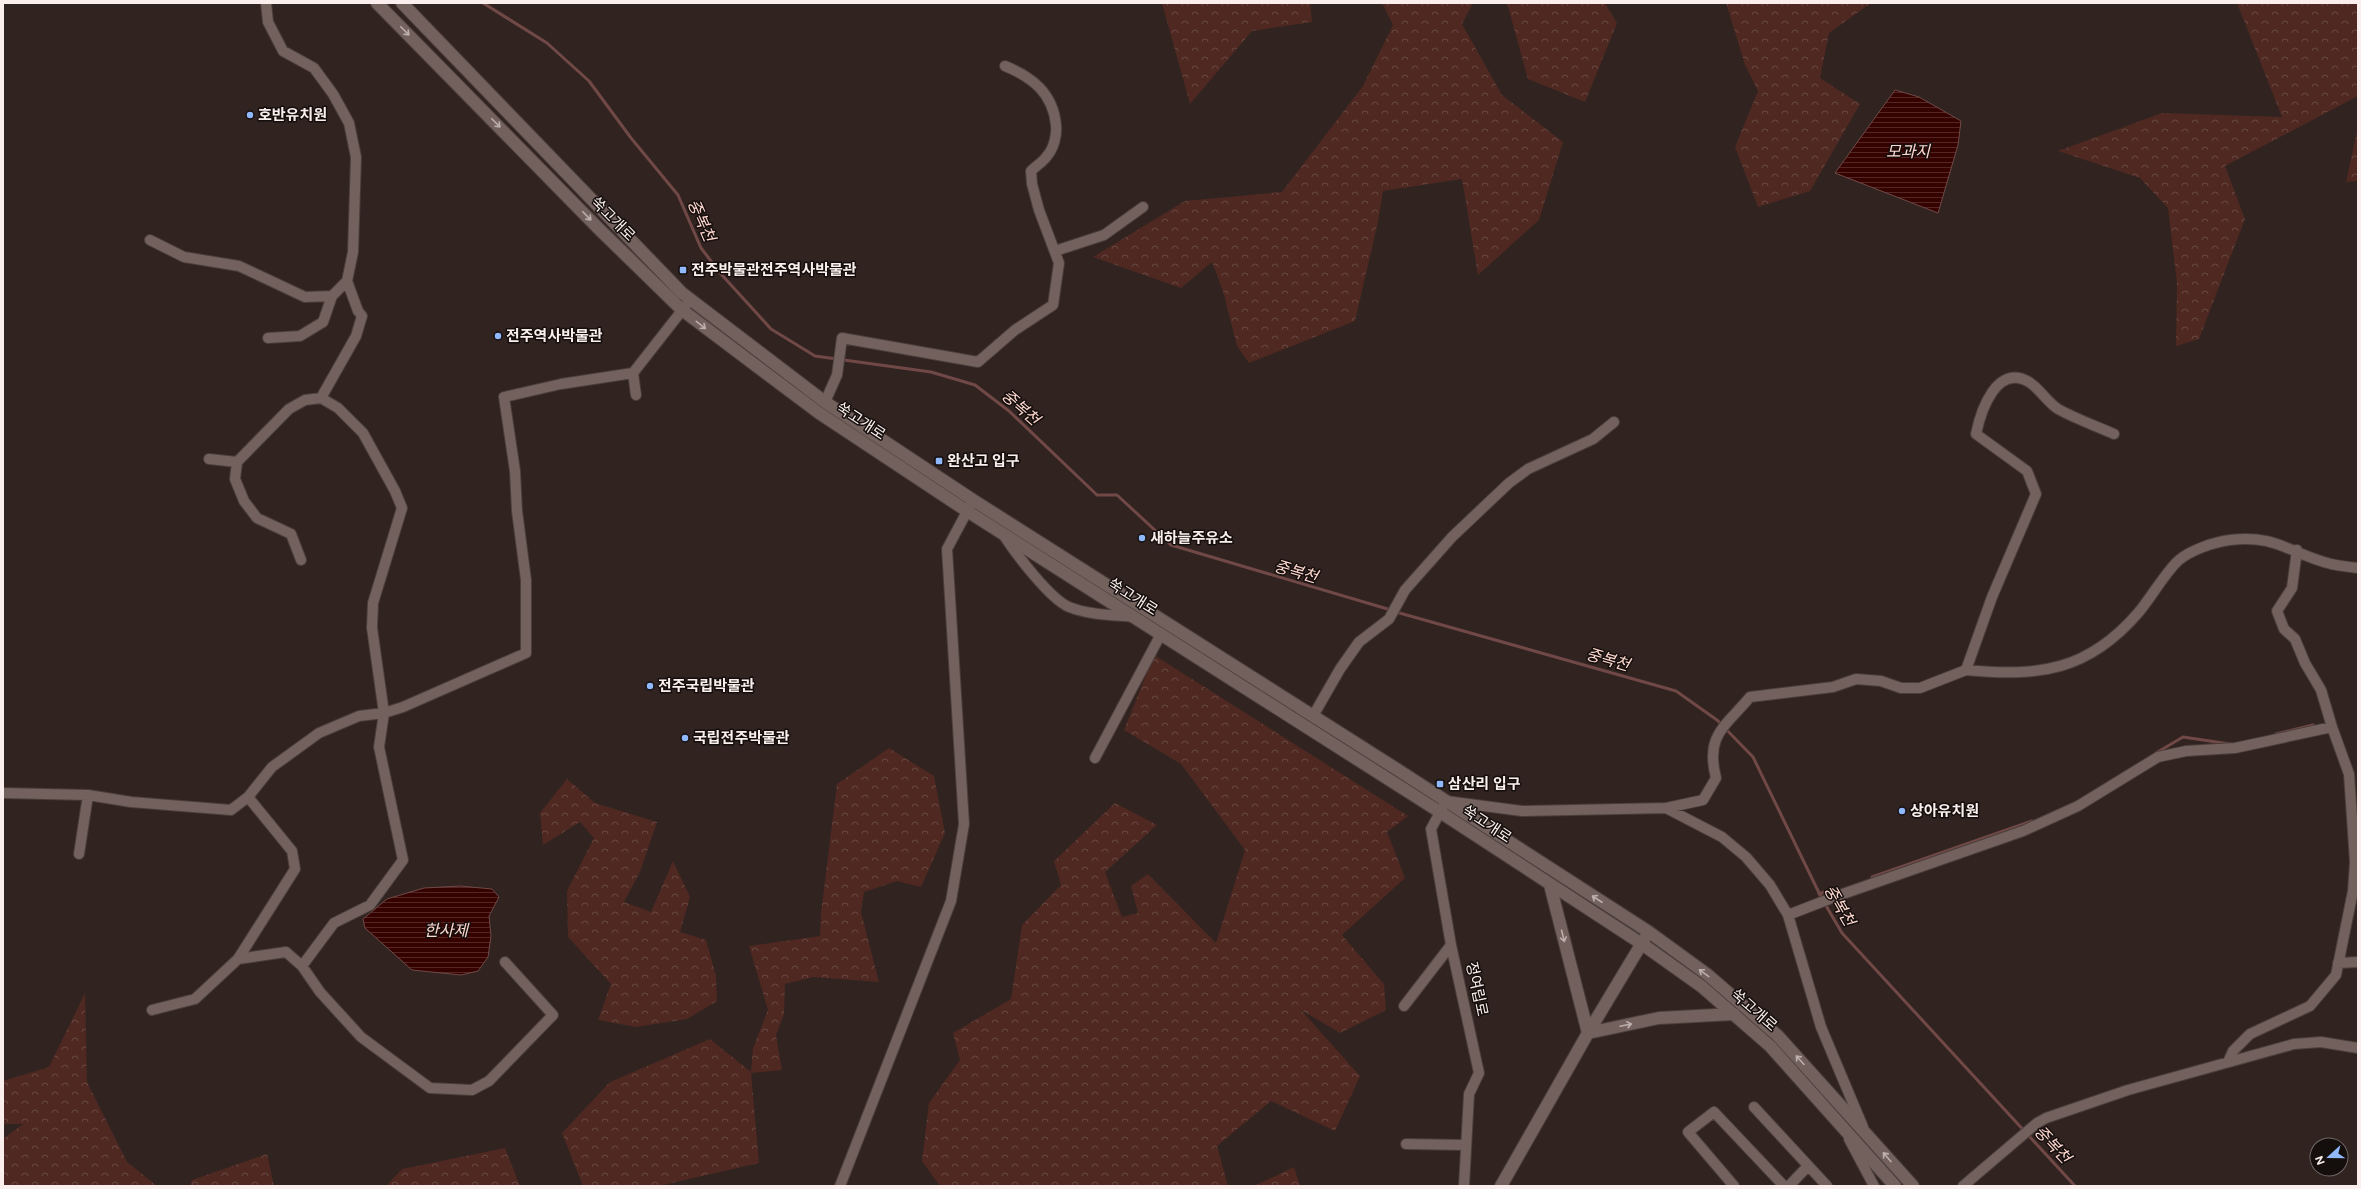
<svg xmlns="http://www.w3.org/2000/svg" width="2361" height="1189" font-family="Figtree,'Noto Sans KR',sans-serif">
<defs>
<pattern id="forest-crowns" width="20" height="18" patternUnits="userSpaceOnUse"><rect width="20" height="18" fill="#4e2821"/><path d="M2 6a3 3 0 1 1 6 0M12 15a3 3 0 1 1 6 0" fill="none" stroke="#684842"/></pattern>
<pattern id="water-rules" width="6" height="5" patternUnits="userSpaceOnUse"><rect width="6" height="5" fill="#350200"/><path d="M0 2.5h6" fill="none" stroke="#532726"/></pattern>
</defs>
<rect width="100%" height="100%" fill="#312320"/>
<path fill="url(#forest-crowns)" d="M1162,3H1310L1312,22L1252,31L1190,104Z
M1382,3H1473L1462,24L1502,95L1563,142L1539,220L1478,275L1462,179L1383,191L1378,222L1355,321L1249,363L1237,346L1223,291L1212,262L1181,288L1093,257L1185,201L1282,192L1363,86L1393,25Z
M1507,3H1605L1617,23L1585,102L1528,79Z
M1726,3H1871L1829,33L1820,78L1860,104L1810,191L1758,207L1735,147L1758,91L1745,65Z
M2237,3H2358V96L2225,166L2245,219L2199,339L2176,346L2177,283L2168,208L2140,178L2058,151L2162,113L2282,117Z
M2358,127V181L2346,182Z
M1154,655L1408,816L1387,832L1405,878L1342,935L1384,984L1386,1010L1340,1033L1301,1010L1360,1076L1335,1131L1271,1101L1217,1146L1228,1186H940L922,1161L929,1103L960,1060L953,1033L1011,999L1022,925L1061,885L1054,861L1115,803L1157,825L1105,872L1122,917L1138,913L1131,886L1148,874L1216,943L1245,850L1181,764L1124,730Z
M889,748L934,776L945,833L921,887L897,881L864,892L861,912L879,982L813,977L785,984L784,1014L776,1035L782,1070L751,1073L759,1163L659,1186H583L562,1133L610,1082L710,1039L751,1072L753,1048L768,1010L749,946L820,936L821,913L837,784Z
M567,779L595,803L657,822L640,872L624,902L651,912L673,861L690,897L680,932L706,940L716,976L717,1001L687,1019L636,1027L598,1020L611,984L568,937L567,891L594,838L580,822L543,845L540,813Z
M85,993L87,1082L127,1162L157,1186H3V1139L23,1124H3V1081L49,1067Z
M505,1148L520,1186H386L402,1169Z
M267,1154L274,1186H190L192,1180Z
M1294,1167L1300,1186H1254Z"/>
<path fill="url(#water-rules)" stroke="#704947" d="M1895,90L1919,97L1961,121L1958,145L1938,213L1835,173Z
M460,886L492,889L499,897L489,916L491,936L488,957L478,971L461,975L412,970L365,928L363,919L387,899L424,888Z"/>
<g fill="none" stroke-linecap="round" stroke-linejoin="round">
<path stroke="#704947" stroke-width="3" d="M483,3L547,43L589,81L631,138L678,195L701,248L721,274L771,329L815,356L931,372L975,385L1009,411L1097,495H1117L1171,545L1391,610
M1396,612L1676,691L1717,720L1753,757L1822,899
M2276,734L2313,725
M2156,753L2183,737L2230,744
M1872,877L2032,821
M1819,894L1827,891
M1825,904L1842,933L2075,1186"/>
<g stroke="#4a3e3b" stroke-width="12">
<path id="street" d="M266,3L268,22L283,51L314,68L333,94L349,123L356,157L353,252L347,281L358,311L362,316L356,336L321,398L338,408L363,433L395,491L402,508L373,603L372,628L384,713L379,747L403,860L370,905L334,923L302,966L320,992L361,1037L430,1088L472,1090L489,1081L553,1015L505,962
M150,240L184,257L239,266L305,297L332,296L347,281
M1055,251L1104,235L1143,207
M268,338L300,336L323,322L332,296
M636,395L633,373L691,299
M825,402L837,375L842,338L978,362L1015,330L1053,305L1059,263L1039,210L1032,184L1031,171C1036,166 1043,162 1047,156C1054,148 1057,135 1056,125C1053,93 1032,77 1005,66
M209,459L237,462
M1003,534C1015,553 1050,599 1069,607C1089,615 1113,615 1133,617
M2297,550L2292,588L2277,611L2284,629L2295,639L2305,663L2321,690L2332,727
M301,560L291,534L257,518L244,501L235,479L237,462L289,409L305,400L321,398
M1966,670C2039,677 2088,671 2138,613C2150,599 2167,570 2179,560C2191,550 2214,542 2230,540C2275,534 2291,554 2331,564C2340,566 2349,567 2358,568
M1313,716L1340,669L1359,642L1389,619L1405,590L1452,537L1509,483L1528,469L1593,439L1614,422
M1095,758L1161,634
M3,793L88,795L131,802L231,810L248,797L272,767L319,733L359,716L384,713L403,707L526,653V580L517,511L515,471L504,397L561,384L633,373
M1666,808L1722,837L1746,857L1770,885L1788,915L1821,1027L1863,1127
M79,854L88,795
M1788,915L1837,896L2023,831L2078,806L2158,757L2186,751L2235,748L2332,727L2349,774L2355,862L2353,891L2336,975L2310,1006L2250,1034L2233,1051L2228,1062
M238,959L286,952L302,966
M2338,963L2358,962
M1404,1006L1451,945
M152,1010L195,999L238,959L295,869L292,851L248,797
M1754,1107L1827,1186
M1849,1139L1874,1186
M1406,1144L1466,1145
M840,1186L951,901L964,824L947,549L971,504
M1464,1186L1469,1094L1479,1073L1451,945L1431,829L1446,801L1522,811L1666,808L1703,800L1716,778C1705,735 1725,727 1750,697L1833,687L1856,679L1881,681L1901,688H1920L1966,670L1992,597L2036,494L2027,471L1976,434C1981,410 1997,363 2029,382C2040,389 2047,402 2058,409C2076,419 2096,426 2114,434
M1734,1186L1688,1132L1714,1112L1784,1186
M1789,1186L1807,1167
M1963,1186L2037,1123L2046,1118L2128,1090L2294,1044L2321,1042L2358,1048"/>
</g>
<g stroke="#4a3e3b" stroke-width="14">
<path id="secondary" d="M377,3L598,228L682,310L819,413L967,511L1440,812L1642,944L1701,986L1770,1046L1895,1186
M402,3L682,293L825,402L973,500L1395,768L1649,932L1708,975L1778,1036L1913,1186
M1550,885L1588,1033L1659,1018L1734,1014
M1501,1186L1588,1033L1645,938"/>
</g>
<use href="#street" stroke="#72615d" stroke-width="10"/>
<use href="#secondary" stroke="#72615d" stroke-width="12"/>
</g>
<defs><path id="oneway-shaft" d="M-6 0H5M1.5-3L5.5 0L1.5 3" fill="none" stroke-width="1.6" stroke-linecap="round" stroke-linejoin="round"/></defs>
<g stroke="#bdafac">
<use href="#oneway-shaft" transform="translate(405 31) rotate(45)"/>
<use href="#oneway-shaft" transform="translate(496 123) rotate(45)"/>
<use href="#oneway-shaft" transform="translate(587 216) rotate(46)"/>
<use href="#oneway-shaft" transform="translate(701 325) rotate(38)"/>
<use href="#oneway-shaft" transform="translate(1597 899) rotate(-147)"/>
<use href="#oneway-shaft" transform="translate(1563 936) rotate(76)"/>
<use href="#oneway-shaft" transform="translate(1704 973) rotate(-144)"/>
<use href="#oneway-shaft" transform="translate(1626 1025) rotate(-12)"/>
<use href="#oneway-shaft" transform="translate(1800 1060) rotate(-132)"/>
<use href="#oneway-shaft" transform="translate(1887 1157) rotate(-131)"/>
</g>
<g fill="#90b8fd" stroke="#140e0d" stroke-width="1.5">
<circle cx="250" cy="115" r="4"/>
<rect x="679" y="266" width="8" height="8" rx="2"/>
<circle cx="498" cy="336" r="4"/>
<rect x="935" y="457" width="8" height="8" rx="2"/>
<circle cx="1142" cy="538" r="4"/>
<circle cx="650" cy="686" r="4"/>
<circle cx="685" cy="738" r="4"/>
<rect x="1436" y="780" width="8" height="8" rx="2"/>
<circle cx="1902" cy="811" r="4"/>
</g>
<g text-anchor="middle" stroke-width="3" stroke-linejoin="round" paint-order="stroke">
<g font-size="15" font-weight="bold" fill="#faefed" stroke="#140e0d" text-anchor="start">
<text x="258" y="120">호반유치원</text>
<text x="691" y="275">전주박물관전주역사박물관</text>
<text x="506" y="341">전주역사박물관</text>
<text x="947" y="466">완산고 입구</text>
<text x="1150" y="543">새하늘주유소</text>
<text x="658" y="691">전주국립박물관</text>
<text x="693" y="743">국립전주박물관</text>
<text x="1448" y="789">삼산리 입구</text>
<text x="1910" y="816">상아유치원</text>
</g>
<g font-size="15" fill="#faefed" stroke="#140e0d">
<text transform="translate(613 219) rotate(45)" y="5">쑥고개로</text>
<text transform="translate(861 421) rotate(33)" y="5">쑥고개로</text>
<text transform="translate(1133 597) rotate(32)" y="5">쑥고개로</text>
<text transform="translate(1487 824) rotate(33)" y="5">쑥고개로</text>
<text transform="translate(1477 989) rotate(78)" y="5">정여립로</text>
<text transform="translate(1754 1010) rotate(41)" y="5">쑥고개로</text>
</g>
<g font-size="16" font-style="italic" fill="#ffd8cf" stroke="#140e0d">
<text x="1908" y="157">모과지</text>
<text transform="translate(702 220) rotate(66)" y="6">중복천</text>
<text transform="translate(1021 407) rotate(41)" y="6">중복천</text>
<text transform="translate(1296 571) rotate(16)" y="6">중복천</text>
<text transform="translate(1608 659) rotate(16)" y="6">중복천</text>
<text transform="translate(1840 905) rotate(60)" y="6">중복천</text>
<text x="446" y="936">한사제</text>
<text transform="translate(2053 1144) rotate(47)" y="6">중복천</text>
</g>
</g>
<rect width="2361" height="1189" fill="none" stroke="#faefed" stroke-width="8"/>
<g transform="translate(2329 1157) rotate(249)"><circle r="19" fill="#140e0d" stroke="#706867"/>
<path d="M0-3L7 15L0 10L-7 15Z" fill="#90b8fd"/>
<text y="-6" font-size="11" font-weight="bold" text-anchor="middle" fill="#faefed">N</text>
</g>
</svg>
